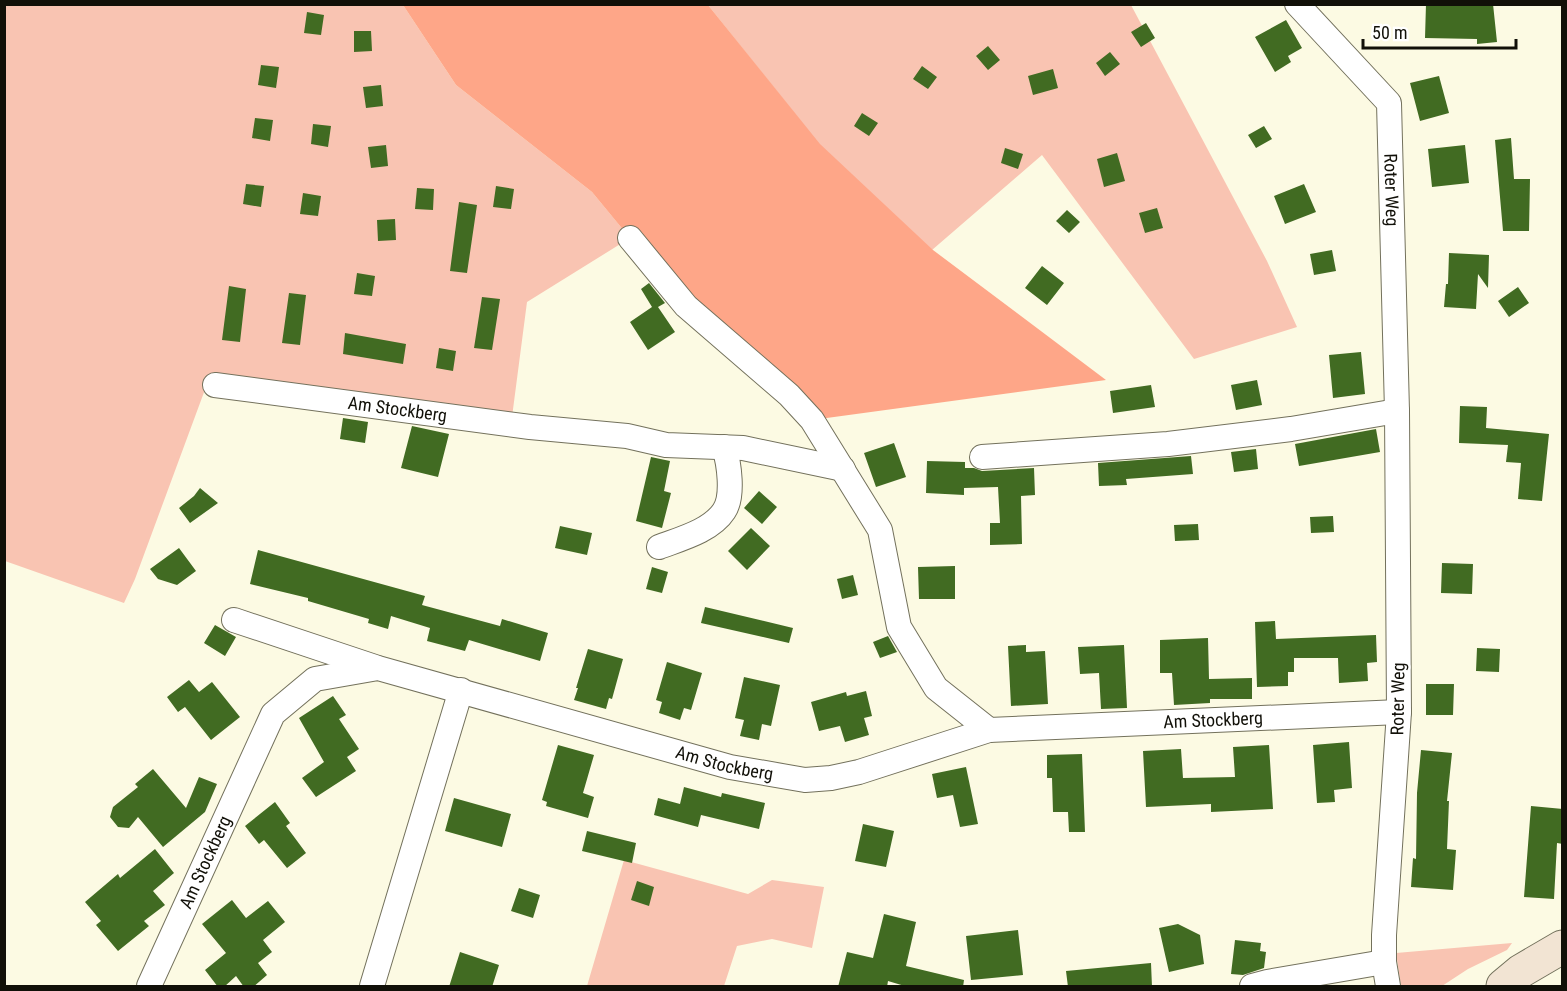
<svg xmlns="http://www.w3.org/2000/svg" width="1567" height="991" font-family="'Roboto Condensed',sans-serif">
<rect width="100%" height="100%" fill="#fcfae3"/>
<path fill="#f9c4b2" d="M5,5H403L456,85L592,192L630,238L527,302L512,417L210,376L135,579L124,603L5,561Z
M708,5H1131L1267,261L1297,327L1194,359L1042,155L932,250L819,144Z
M624,860L748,894L772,880L824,887L812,948L772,939L737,946L724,986H587Z
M1512,943L1507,950L1468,969L1442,986H1401L1396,953Z"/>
<path fill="#fea688" d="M403,5H708L820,144L933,250L1106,380L812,420L686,306L592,192L456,85Z"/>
<path fill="#416b22" d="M1426,4H1493L1497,42L1477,44V39L1425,38Z
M307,12L324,15L321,35L304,33Z
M1286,20L1302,48L1288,56L1291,62L1275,72L1255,37Z
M1146,23L1155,38L1141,47L1131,32Z
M354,31H371L372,51L354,52Z
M988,46L1000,60L988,70L976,56Z
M1110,52L1120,64L1105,76L1096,63Z
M261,65L279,67L276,88L258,85Z
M922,66L937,77L928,89L913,79Z
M1053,69L1058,88L1033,95L1028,76Z
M1439,76L1449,113L1420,121L1410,83Z
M381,85L383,106L366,108L363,87Z
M862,113L878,123L869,136L854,126Z
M255,118L273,120L270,141L252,138Z
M313,124L331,126L328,147L311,144Z
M1264,126L1272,139L1256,148L1248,135Z
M1511,138L1514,179H1530L1529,231H1503L1495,140Z
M386,145L388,166L371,168L368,147Z
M1465,145L1469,183L1432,187L1428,149Z
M1005,148L1023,154L1018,169L1001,163Z
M1117,153L1125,181L1104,187L1097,159Z
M246,184L264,186L261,207L243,204Z
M1304,184L1316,212L1285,224L1274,196Z
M496,186L514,189L511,209L493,207Z
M417,188L434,189L433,210L415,209Z
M303,193L321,196L318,216L300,214Z
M459,202L477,205L467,273L450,271Z
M1157,208L1163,228L1145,233L1139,213Z
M1067,210L1080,222L1069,233L1056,221Z
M395,219L396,240L378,241L377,220Z
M1332,250L1336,271L1314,275L1310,254Z
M1449,253L1489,255L1488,288L1478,274L1476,309L1444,307L1446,284H1448Z
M1042,266L1064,283L1047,305L1025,288Z
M357,273L375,276L372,296L354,294Z
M649,283L665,303L658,307L675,332L648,350L630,322L652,307L641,289Z
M229,286L246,289L240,342L222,340Z
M1518,287L1529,303L1509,317L1498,301Z
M289,293L306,295L300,345L282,343Z
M482,297L500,299L492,350L474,348Z
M345,333L406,344L403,364L343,354Z
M439,348L456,351L453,371L436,368Z
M1361,352L1365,394L1333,398L1329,355Z
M1257,380L1262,405L1236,410L1231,385Z
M1151,385L1155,407L1113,413L1110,391Z
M1460,406L1487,407L1486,428L1549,434L1542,501L1518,499L1521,463L1506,462L1508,445L1459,443Z
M343,418L368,422L365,443L340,439Z
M412,426L449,434L438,477L401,468Z
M1376,429L1380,452L1299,466L1295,444Z
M894,443L906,477L876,487L864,453Z
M1256,449L1258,469L1234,472L1231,452Z
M1191,456L1193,474L1126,479L1127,485L1099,486L1098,463Z
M651,457L670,461L664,491L671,493L662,528L636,521Z
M927,461L965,462V468H974L982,471L1034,468L1035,495L1021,496L1022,544L990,545V523H1000L998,487L964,488V495L926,493Z
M200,488L218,503L190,523L179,508L194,496Z
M759,491L777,507L762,524L744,508Z
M1333,516L1334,532L1311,533L1310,517Z
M1198,524L1199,540L1175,541L1174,525Z
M560,526L592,533L587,555L555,548Z
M751,528L770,546L747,570L728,551Z
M179,548L196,571L177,585L158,579L150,569Z
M258,550L425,596L422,605L500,626L502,619L548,633L540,661L469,640L465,651L427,641L430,628L391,616L388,629L368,623L369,619L308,601V598L250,584Z
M1442,563L1473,564L1472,594L1441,593Z
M955,566V599H919L918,567Z
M652,567L668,572L662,593L646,589Z
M853,575L858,595L842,599L837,579Z
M705,607L793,628L789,643L701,623Z
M1275,621L1276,639L1376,635L1377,662L1367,663L1368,681L1339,683L1338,658H1294V672H1288V686L1257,687L1255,622Z
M215,625L236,637L225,656L204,643Z
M888,636L897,652L880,658L873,642Z
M1208,638L1209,679L1252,678V699H1210V703L1174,705L1172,673H1160V640Z
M1026,645V652L1045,651L1048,704L1011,706L1008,646Z
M1124,645L1127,708L1101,709L1099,673L1080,674L1078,647Z
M1477,648L1500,649L1499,672L1476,671Z
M588,649L623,659L612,699L609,698L606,709L574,700L578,688H576Z
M667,662L702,673L691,710L684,708L680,720L659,713L662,702L656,700Z
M744,677L780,685L771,726L762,724L759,740L740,736L744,720L735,718Z
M189,680L199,692L212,682L240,717L211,740L185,707L178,712L167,697Z
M1426,684H1454L1453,715H1426Z
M866,691L872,716L864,718L869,735L845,742L840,726L819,731L811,702L846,692L847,696Z
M333,696L346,715L339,719L359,749L347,757L356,771L316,797L302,778L324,762L299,718Z
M1349,742L1352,788L1334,790L1335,802L1317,803L1313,745Z
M558,745L594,755L583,793L594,797L588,818L546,806L547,802L542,800Z
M1269,745L1273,809L1211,812V804L1146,807L1143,751L1181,749L1183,778L1235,777L1233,747Z
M1421,750L1452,753L1447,801H1449L1447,849L1456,850L1453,890L1411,887L1413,858L1416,859L1417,793Z
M1082,754L1085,832H1069L1068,812H1053L1052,778H1047V755Z
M966,767L978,824L960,827L953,795L937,798L932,774Z
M153,769L186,808L199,777L217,784L205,812L163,847L138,817L129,828L118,827L110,817L113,807L138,787L135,784Z
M684,787L721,797L722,793L765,803L759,829L701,815L698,827L654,815L658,798L680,804Z
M454,798L511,814L502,847L445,831Z
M275,802L290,823L286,826L306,853L287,868L264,840L259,844L245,826Z
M1531,806L1563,809V844L1557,843L1554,899L1524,897Z
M863,824L894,831L886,867L855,861Z
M587,831L636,843L632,863L582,851Z
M155,849L174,873L153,891L165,905L144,921L149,926L118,951L96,925L101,921L85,902L118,874L120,878Z
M637,881L654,887L649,906L631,900Z
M519,888L540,895L533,918L511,911Z
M232,900L246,918L268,901L285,922L263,940L272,952L258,963L267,975L253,987H244L236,976L224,987H218L205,970L226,953L202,924Z
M884,914L916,922L906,966L964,980L963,987H908L888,981L887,987H838L847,952L873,958Z
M1178,924L1200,935L1204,964L1169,972L1159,928Z
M1018,930L1023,975L971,980L966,936Z
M1235,940L1261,943L1260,951L1266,952L1264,968L1243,975L1231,974Z
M460,952L499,965L492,987H449Z
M1151,963L1152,987H1068L1066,971Z"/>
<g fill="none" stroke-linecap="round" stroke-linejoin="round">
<g stroke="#73715c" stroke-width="26">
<g id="minor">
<path id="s1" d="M1297,4L1389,103L1397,411L1399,712L1384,935V962L1388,986"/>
<path d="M630,238L686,306L789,395L812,420L880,530L899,627L936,688L989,730"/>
<path id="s2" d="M215,385L530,427L627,436L666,445L743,448L843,469"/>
<path d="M982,457L1168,444L1291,429L1397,411"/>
<path d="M659,547C680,539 711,531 724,511C734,496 729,463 724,447"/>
<path d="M234,620L375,667"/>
<path id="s3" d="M149,986L273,714L315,679L378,668L730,767L805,780L831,778L859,772L989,730L1399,712"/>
<path d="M372,986L461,690"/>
<path d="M1252,986L1267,982L1384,962"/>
</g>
</g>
<g stroke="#73715c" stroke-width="35">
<path id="secondary" d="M1503,986L1521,971L1562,947"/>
</g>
<use href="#minor" stroke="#fff" stroke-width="24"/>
<use href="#secondary" stroke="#f2e4d3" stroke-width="33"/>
</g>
<g text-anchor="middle" stroke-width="4.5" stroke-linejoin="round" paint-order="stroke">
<g font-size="18" fill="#111008" stroke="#fff">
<text dy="6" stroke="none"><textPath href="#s1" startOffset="222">Roter Weg</textPath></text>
<text dy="6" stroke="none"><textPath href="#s2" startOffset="184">Am Stockberg</textPath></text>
<text transform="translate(1398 699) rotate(-89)" y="6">Roter Weg</text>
<text dy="6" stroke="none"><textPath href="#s3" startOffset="1275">Am Stockberg</textPath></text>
<text dy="6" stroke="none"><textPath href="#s3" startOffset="777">Am Stockberg</textPath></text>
<text dy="6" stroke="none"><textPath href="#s3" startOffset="136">Am Stockberg</textPath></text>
</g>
</g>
<rect width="1567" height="991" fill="none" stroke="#111008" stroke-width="12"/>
<path d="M1363 39v9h153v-9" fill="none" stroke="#111008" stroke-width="3"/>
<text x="1372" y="39" font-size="18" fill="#111008" stroke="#ffffff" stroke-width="4.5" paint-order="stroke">50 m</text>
</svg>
